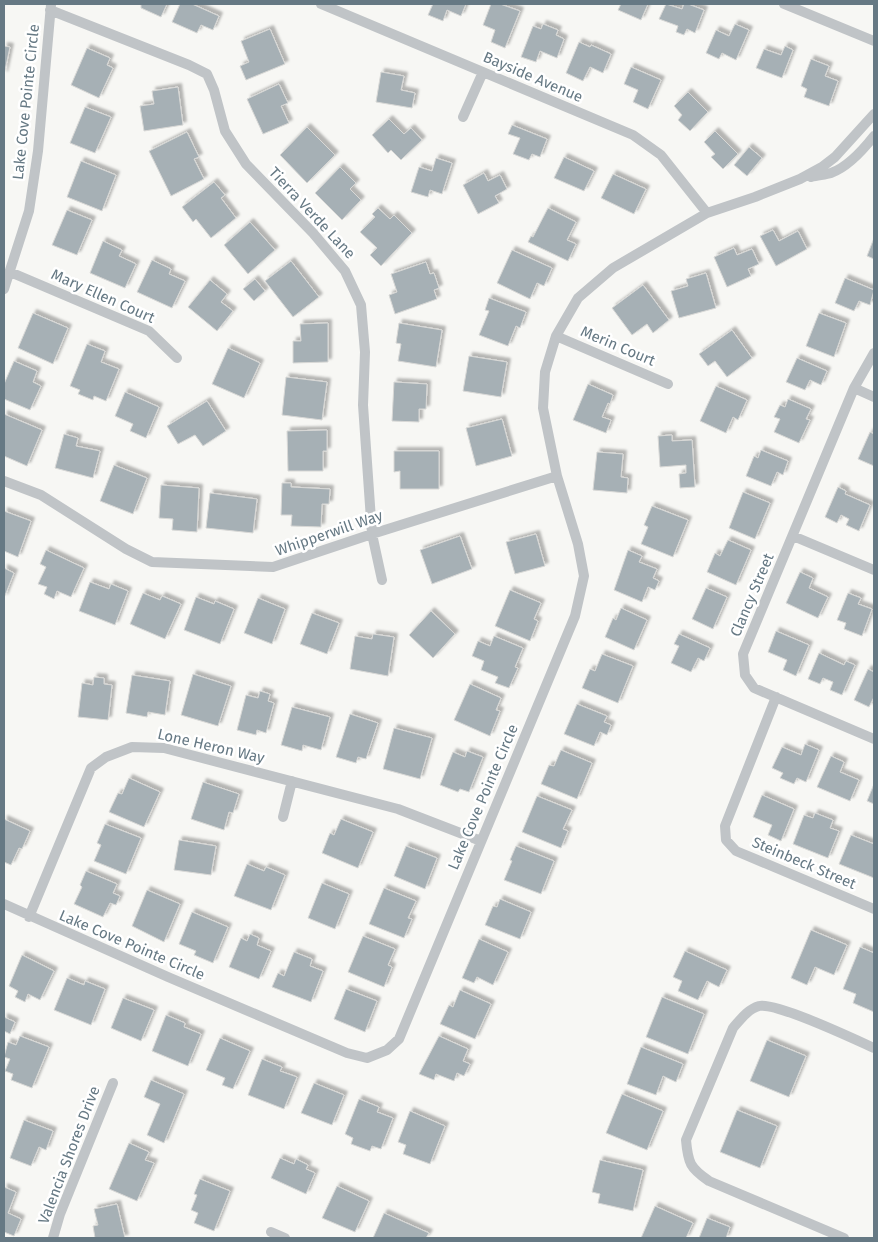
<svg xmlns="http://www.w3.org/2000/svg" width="878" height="1242" font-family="'Fira Sans',sans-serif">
<defs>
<filter id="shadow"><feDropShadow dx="3.5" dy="-3.5" stdDeviation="1" flood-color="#0004"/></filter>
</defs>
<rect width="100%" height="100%" fill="#f7f7f4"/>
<path fill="#a6b0b5" stroke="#d8d8d6" filter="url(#shadow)" d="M141,4H167L161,17L141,8Z
M180,4H192L219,16L213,30L201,25L197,33L172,22Z
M433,4H466L461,16L447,10L443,21L428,15Z
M491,4H500L520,11L505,48L491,42L495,30L483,25Z
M621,4H648L641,20L618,10Z
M666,4L682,9L684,4H688L704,10L695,33L687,29L684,35L676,32L678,26L659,19Z
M543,24L558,30L556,35L564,39L557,58L540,51L536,62L521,57L533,26L541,29Z
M735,24L749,30L736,60L722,53L719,59L706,53L716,30L729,36Z
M270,29L285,64L246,80L240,66L249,62L241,41Z
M579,42L590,47L591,45L611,54L603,73L590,67L583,81L566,73Z
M4,46L10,47L4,75Z
M785,46L793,50L782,78L756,68L764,49L781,55Z
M87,48L110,58L107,65L113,68L99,98L71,85Z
M811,59L829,66L825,76L838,81L829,106L804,97L807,89L801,86Z
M631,67L661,80L648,109L633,102L638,90L624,84Z
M381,72L404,76L401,90L415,93L412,108L376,102Z
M279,84L288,103L281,106L289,123L263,134L247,99Z
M178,87L183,125L144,131L140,106L154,104L152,91Z
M688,92L708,112L690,131L678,120L682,115L674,106Z
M85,107L111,117L95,153L70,143Z
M389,119L404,134L411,128L422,140L401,160L391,150L388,153L372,135Z
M512,125L547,139L540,157L532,154L529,160L513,154L520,138L508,134Z
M307,127L335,155L307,183L280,155Z
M715,131L738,154L723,169L711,157L715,154L704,142Z
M187,132L199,157L194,159L204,179L171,196L149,151Z
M749,147L762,158L747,176L734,165Z
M564,157L594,171L584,191L554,178Z
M436,158L452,163L442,194L430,190L428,197L411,192L419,167L432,171Z
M81,161L116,175L102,211L67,197Z
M340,167L356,183L350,189L361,200L342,220L315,193Z
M484,173L488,181L500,175L507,189L495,196L499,203L478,214L463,185Z
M613,174L646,189L634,214L601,198Z
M214,182L225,195L221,198L236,218L211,238L196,219L193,222L182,207Z
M378,208L390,219L394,215L412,233L381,266L370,255L377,248L360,232L375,217L372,214Z
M548,208L576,222L567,240L576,244L568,261L528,242L531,236L533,237Z
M67,210L92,220L77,255L52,245Z
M250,222L275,250L248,274L224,245Z
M773,230L779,241L798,231L807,249L776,266L760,236Z
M874,238V259L867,256Z
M103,241L122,250L119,256L136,264L125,288L90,273Z
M734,248L737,255L752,249L759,264L748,269L751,276L727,287L714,257Z
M512,250L552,268L544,286L537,283L530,299L497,283Z
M152,260L171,269L169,274L185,281L172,308L137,292Z
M291,261L319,297L293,317L265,281Z
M426,262L430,274L434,273L439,288L434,290L437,299L395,314L389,295L397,292L391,274Z
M706,273L716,308L679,318L671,291L688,286L686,279Z
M845,278L874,290L870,305L859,301L854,311L835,303Z
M255,279L265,291L254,301L243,289Z
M210,280L227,294L221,302L233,311L217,331L188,307Z
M643,285L669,320L653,333L647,324L632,335L612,308Z
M489,298L526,312L520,328L516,326L508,346L479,335L489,311L485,310Z
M33,313L68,328L53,364L18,348Z
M819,313L846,323L834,357L806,346Z
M328,323V362L293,363V341H301L300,324Z
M399,323L442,330L436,367L398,361L401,344L396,343Z
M732,330L752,358L727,377L715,361L708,366L699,354Z
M87,344L105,351L101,362L119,369L106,401L94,396L93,400L78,394L80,390L70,386Z
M228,348L260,363L244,398L212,384Z
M469,356L507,362L501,397L463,391Z
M797,358L827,371L821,385L810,380L805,390L786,382Z
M14,361L37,371L33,382L41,386L30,410L4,399V384Z
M286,377L327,382L322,420L282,415Z
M394,382L427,384L426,409H419V422L392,421Z
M588,384L613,395L610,404L608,403L602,417L611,420L606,433L573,420Z
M716,386L747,400L738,420L733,417L726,433L700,421Z
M125,392L159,407L146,438L130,431L133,424L115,416Z
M788,399L811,409L806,419L810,420L799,443L774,432L780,419L774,417L780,405L785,407Z
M207,401L226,431L203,446L195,435L178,444L167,426Z
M4,414L42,430L27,466L4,456Z
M502,419L512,456L476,466L466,428Z
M327,430V451H323V471H288L287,431Z
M870,432L874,434V466L858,459Z
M64,434L78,438L76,446L100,451L93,478L55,468Z
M672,435V441L692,440L695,487L680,488L679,474L686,473V465L660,467L658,436Z
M761,450L788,461L783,475L777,472L771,486L746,476L754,456L758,458Z
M394,451H439V489H400V471L394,472Z
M597,452L623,454L621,477L628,478L627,493L593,490Z
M114,465L147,478L133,514L100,501Z
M282,483H291V487L330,489L329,504H322L321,527L291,526L292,515H281Z
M161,485L199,488L197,532L172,530L173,519L159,518Z
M838,487L846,491L845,494L870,505L859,531L846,525L849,519L841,515L837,523L825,517Z
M743,492L770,503L755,539L729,528Z
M210,493L257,499L253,533L206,528Z
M652,506L688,520L673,557L641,544L648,527L644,525Z
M4,511L31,521L18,557L4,551Z
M536,534L545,566L515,574L506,542Z
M460,536L472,569L432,584L420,550Z
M728,540L751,550L736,585L707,572L715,553L720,556Z
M46,550L84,568L71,597L57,591L54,599L44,594L47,587L38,584L46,567L40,564Z
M628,550L642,556L639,562L657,569L653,578L659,581L655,590L648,587L642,602L614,590Z
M4,568L14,573L4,598Z
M800,572L813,578L809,588L828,597L818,618L786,603Z
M90,582L109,589L111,584L128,591L115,625L79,611Z
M706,588L727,597L713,629L692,619Z
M510,590L541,603L534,619L538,621L530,641L495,626Z
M143,593L160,600L162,596L181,604L165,639L130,624Z
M848,593L861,598L858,604L872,609L862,636L844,629L846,623L837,620Z
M196,597L214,604L215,601L234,609L220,644L184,630Z
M258,598L285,609L272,644L244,633Z
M621,608L647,620L634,650L605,637L613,618L616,620Z
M431,611L455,634L433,658L409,635Z
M312,613L339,623L327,654L300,644Z
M776,631L809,645L796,676L783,670L787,660L768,652Z
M373,634L394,637L388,676L350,669L355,636L372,639Z
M679,634L710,648L704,661L698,658L691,672L671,663L679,646L674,644Z
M494,636L523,648L515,667L518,668L509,688L495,683L498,677L481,670L484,661L472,656L478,641L490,646Z
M819,653L844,665L846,661L855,665L842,695L830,690L833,682L823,678L820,684L808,679Z
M602,654L633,666L618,703L582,688L590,669L595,671Z
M868,669L874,672V697L869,707L854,700Z
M193,674L231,686L218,726L181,715Z
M132,675L170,681L165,715L148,712L147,717L126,713Z
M94,677L104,678V684L112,685L108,720L78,717L82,683L93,685Z
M470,684L501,698L496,710L500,711L490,736L454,720Z
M260,691L270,694L268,701L274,703L266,733L257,730L256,735L237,730L246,695L258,698Z
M577,704L607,716L604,722L611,725L607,735L600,732L594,746L564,734Z
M292,707L330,717L321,750L303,745L302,751L281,745Z
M350,714L378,723L366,759L358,757L356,763L336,757Z
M394,728L432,738L420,779L383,769Z
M805,744L819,750L806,782L797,778L794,784L780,778L783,773L772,768L782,747L801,755Z
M561,750L592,763L577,799L541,784L549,765L554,766Z
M467,751L483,757L469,792L460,789L458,792L440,785L453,752L465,757Z
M831,756L844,762L840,772L859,780L850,801L817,787Z
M129,778L160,792L144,827L109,812L118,793L122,794Z
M203,782L239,794L233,813L229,812L224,830L191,819Z
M874,784V804L867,801Z
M762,795L794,809L781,841L768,835L772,825L753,817Z
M537,796L572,810L563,829L568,831L561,848L522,832Z
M815,813L833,820L830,828L839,831L828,858L793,844L804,815L813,818Z
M4,819L30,831L22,849L19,848L11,865L4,862Z
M341,819L373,832L358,868L322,853L330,833L334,835Z
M105,824L141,838L126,874L94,861L101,845L97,843Z
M851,835L874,844V878L839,864Z
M179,840L216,846L211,875L174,870Z
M406,846L437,858L425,889L394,876Z
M516,846L554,861L541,894L504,880L512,861L510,860Z
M247,864L264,871L266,867L285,875L271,910L234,896Z
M86,871L117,884L113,893L120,896L116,905L110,903L103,917L74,904L82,887L80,885Z
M322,883L349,894L335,929L308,918Z
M384,888L416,901L408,918L412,919L404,938L369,924Z
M147,890L180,904L164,942L132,926Z
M500,899L531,912L520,939L485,925L493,906L497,907Z
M192,912L228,927L213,963L194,955L196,951L179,944Z
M811,930L847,945L834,975L815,967L807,985L791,978Z
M250,934L259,938L257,945L271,951L259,979L229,967L241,938L247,941Z
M363,936L395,949L388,965L392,967L384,987L348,972Z
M479,939L508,952L493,985L477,977L474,983L462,978Z
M860,947L874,953V1012L853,1003L856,994L843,989Z
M685,951L727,970L719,987L707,981L698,1000L678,991L682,981L673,977Z
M294,952L312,959L310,966L323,971L311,1002L272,987L278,973L284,976Z
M22,955L54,971L40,1000L28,994L25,1002L15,997L18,991L9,986Z
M67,978L84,985L85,981L105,989L91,1025L54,1010Z
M346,989L377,1001L365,1032L334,1019Z
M460,990L491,1004L475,1039L440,1024L449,1005L453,1007Z
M662,997L704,1014L688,1054L646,1037Z
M123,998L154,1010L141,1041L111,1028Z
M166,1015L185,1023L184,1027L201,1034L188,1066L152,1051Z
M4,1017L15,1022L10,1034L4,1031Z
M20,1036L49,1047L32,1088L11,1080L13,1074L5,1071L10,1059L4,1057L8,1042L16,1045Z
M439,1036L468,1049L463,1061L470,1064L464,1076L457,1073L454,1081L436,1074L434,1080L419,1074Z
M220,1038L250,1051L233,1089L222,1085L225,1078L206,1070Z
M767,1040L806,1056L789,1097L750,1081Z
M641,1047L683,1064L676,1082L663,1076L656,1095L627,1084Z
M262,1059L282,1067L280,1071L297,1077L284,1109L248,1095Z
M151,1080L184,1094L164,1143L147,1135L160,1104L144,1097Z
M314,1083L344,1095L332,1125L301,1113Z
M622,1094L663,1111L647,1150L606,1133Z
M359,1099L379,1107L377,1112L393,1118L381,1149L372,1146L370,1151L351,1144L353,1138L345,1134Z
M737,1110L777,1126L760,1168L720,1152Z
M410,1111L445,1126L430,1164L403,1154L406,1145L398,1142Z
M24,1120L53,1131L46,1150L39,1147L31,1166L10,1158Z
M129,1143L149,1152L145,1160L154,1163L137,1201L109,1189Z
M280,1158L294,1164L296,1159L308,1165L306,1169L315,1173L306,1194L271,1178Z
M600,1160L643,1170L633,1211L598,1203L600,1194L592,1192Z
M200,1179L230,1191L214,1231L194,1223L198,1213L191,1210L197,1195L194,1194Z
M337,1186L369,1201L355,1232L322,1218Z
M4,1187L16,1192L8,1213L21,1219L14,1236L4,1232Z
M117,1204L125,1238H95L93,1226L98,1225L94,1209Z
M655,1206L693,1223L686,1238H641Z
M384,1213L429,1233L426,1238H373Z
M707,1218L730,1227L726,1238H699Z"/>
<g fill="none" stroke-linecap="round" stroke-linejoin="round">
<path stroke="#c0c4c7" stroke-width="10" d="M321,4L633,135L661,155L707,213
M784,4L874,41
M50,10L189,65L207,74L214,90L225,131L246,164L313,233L345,271L361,305L365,352L363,405L372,534L382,580
M463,117L483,72
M811,177C817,175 825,175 831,173C848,167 863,150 874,136
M10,272L149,331L177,358
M4,289L29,211L38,151L51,5
M556,336L668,384
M874,353L854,388L743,654L745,675L754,688L874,739
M854,388L874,397
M4,481L41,495L126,549L152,562L273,567L372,534L557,476
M793,536L874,570
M776,697L725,826L726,840L736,851L874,909
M283,817L292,781
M4,904L168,977L347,1053L367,1058L387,1050L399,1039L575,616L584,576L578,544L557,476L543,408L545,372L556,336L578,298L613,268L707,213L755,197L800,179L822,167L835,157L874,114
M29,917L91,768L106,757L132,747L164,748L398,809L481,841
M271,1232L285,1238
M53,1238L60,1214L113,1083
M844,1238L709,1181C690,1168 688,1163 686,1140L733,1028C740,1020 748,1009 759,1006C776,1002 854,1039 874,1048"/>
</g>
<g text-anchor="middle" stroke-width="5" stroke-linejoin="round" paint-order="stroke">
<g font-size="15" fill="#667984" stroke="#fff">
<text transform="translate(533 77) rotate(23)" y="5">Bayside Avenue</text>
<text transform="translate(26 102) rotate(-84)" y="5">Lake Cove Pointe Circle</text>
<text transform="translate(312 213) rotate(47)" y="5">Tierra Verde Lane</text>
<text transform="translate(103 296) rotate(24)" y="5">Mary Ellen Court</text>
<text transform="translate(618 346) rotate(23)" y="5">Merin Court</text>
<text transform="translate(329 533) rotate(-19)" y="5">Whipperwill Way</text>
<text transform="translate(752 595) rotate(-67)" y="5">Clancy Street</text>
<text transform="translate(211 746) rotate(13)" y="5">Lone Heron Way</text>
<text transform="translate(483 797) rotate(-67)" y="5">Lake Cove Pointe Circle</text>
<text transform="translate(804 863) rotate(23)" y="5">Steinbeck Street</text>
<text transform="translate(132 945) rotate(23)" y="5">Lake Cove Pointe Circle</text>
<text transform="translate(69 1155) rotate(-69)" y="5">Valencia Shores Drive</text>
</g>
</g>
<rect width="878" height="1242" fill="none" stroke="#667984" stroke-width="10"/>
</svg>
